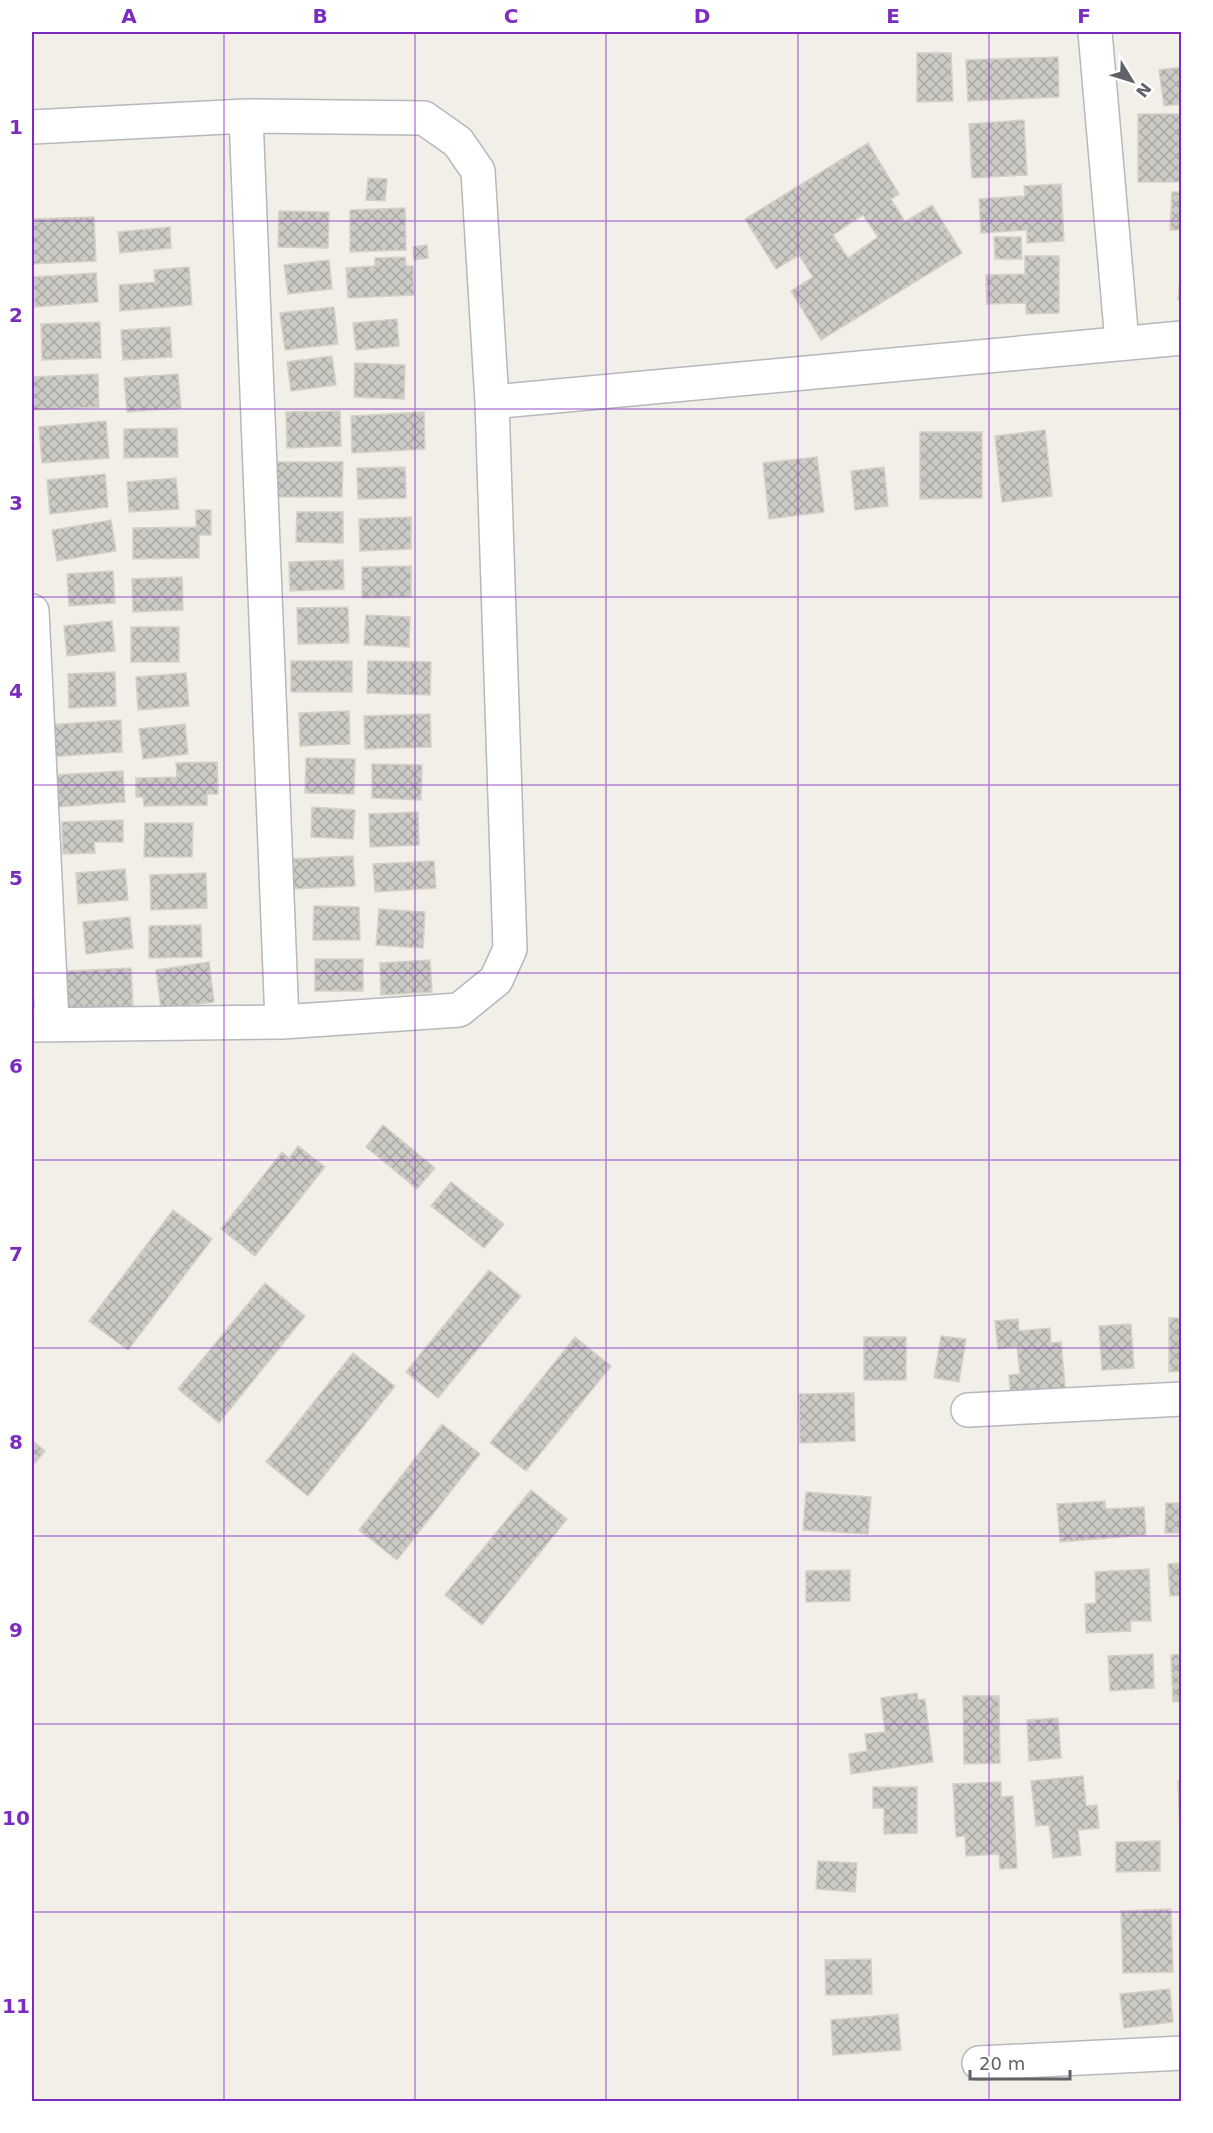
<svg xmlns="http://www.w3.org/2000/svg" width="1213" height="2133" font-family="'DejaVu Sans',sans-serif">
<defs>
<pattern id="building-cross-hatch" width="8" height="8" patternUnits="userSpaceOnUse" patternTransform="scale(1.5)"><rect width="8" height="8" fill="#cccac5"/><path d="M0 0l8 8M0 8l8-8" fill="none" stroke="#a9a8a4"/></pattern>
</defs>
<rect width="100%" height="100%" fill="#f1efe8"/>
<path fill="url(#building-cross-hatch)" stroke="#d6d1c6" stroke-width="1.5" fill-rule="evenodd" d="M917,53H951L953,101L917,102Z
M1058,57L1059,97L968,101L966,60Z
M1182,67V104L1164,106L1159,70Z
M1138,114H1182V182H1138Z
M1024,120L1027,175L972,178L969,124Z
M868,143L899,194L891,199L905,222L932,205L962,253L821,340L791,291L813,277L799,255L776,269L745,219ZM863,215L878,237L848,258L833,235Z
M368,178L387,179L385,201L366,200Z
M1061,184L1064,241L1027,243V230L981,233L979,199L1025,196L1024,186Z
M1172,192H1182V230H1170Z
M405,208L406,250L350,252V210Z
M279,211L329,212L328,248L278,247Z
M94,217L96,261L32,264L33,219Z
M170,227L171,248L120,253L118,232Z
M994,237H1021L1022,259H995Z
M427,245L428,258L414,260L413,247Z
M1025,256H1059V313L1026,314V303L987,304L986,275L1025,274Z
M405,257L406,266H413L414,295L348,298L346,268L375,266V258Z
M329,260L332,289L288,294L284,265Z
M1182,260V300H1178Z
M189,267L192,305L120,311L119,285L155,282L154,270Z
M96,273L98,302L35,307L33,277Z
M334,307L338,344L285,350L280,313Z
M397,319L399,346L356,350L353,323Z
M100,322L101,358L42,360L41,324Z
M170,327L172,357L123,360L121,330Z
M332,356L336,385L291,391L287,362Z
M355,363L405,365L404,399L354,397Z
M98,374L99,407L32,410V377Z
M178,374L181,408L127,412L124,378Z
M340,411L341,446L287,448L286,412Z
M424,412L425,449L352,453L351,416Z
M106,421L109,458L42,463L39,427Z
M177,428L178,457L124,458V429Z
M1045,430L1052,496L1002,502L995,436Z
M920,432H982V498L920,499Z
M817,457L824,512L769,519L763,463Z
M270,462H343L342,497H269Z
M405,467L406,498L358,499L357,468Z
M884,467L888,506L855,510L851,471Z
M105,474L108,507L50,514L47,480Z
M176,478L179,509L129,512L127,482Z
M196,510H211V535H199V558L133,559V528L196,527Z
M297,512H343V543L296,542Z
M411,517V549L360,551L359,519Z
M111,520L116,551L57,561L52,530Z
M343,560L344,589L290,591L289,562Z
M411,566V597L362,598V567Z
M113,571L115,603L69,606L67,574Z
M182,577L183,610L133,612L132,579Z
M348,607L349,643L298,644L297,608Z
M366,615L410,617L409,647L364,645Z
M112,621L115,651L67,656L64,626Z
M131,627H179V662H131Z
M291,661H352V692H291Z
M368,661L431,662L430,695L367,693Z
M115,672L116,706L69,708L68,674Z
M186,673L189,706L138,710L136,677Z
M349,711L350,744L300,746L299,713Z
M430,714L431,747L365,749L364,716Z
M121,720L122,752L48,757L46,725Z
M185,724L188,754L143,759L139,729Z
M306,758L355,759L354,794L305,793Z
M217,762L218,794H207V805L144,806L143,797H136V778L177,777L176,763Z
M372,764L422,765L421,800L372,798Z
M123,771L125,802L56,807L54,775Z
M312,807L355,810L353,839L311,837Z
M418,812L419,845L370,847L369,814Z
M123,820V842H94L95,853L63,854L62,822Z
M145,823H193L192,857H144Z
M353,856L355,886L291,889L290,859Z
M434,861L436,888L375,892L373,864Z
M125,869L128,900L78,904L76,873Z
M206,873L207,908L151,910L150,875Z
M314,906L359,907L360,940H313Z
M379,909L425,912L423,948L376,945Z
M130,917L133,948L86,954L83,922Z
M201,925L202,957L149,958V926Z
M315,959H363V991H315Z
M430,960L432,992L381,995L380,963Z
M209,962L214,1002L161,1009L156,970Z
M131,968L133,1007L67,1010L66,971Z
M383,1125L435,1168L417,1189L366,1147Z
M298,1146L325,1167L255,1256L221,1229L282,1152L289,1158Z
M451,1182L504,1224L484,1248L431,1206Z
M173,1210L212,1239L128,1350L89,1321Z
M489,1270L521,1296L438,1398L406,1372Z
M265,1283L305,1316L219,1423L178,1389Z
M1169,1318H1182V1371L1169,1372Z
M1018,1319L1019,1331L1050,1328L1051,1343L1061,1342L1066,1396L1011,1401L1009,1375L1020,1374L1017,1347L998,1349L995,1321Z
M1131,1324L1134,1368L1102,1370L1099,1326Z
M941,1336L966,1339L959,1382L934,1378Z
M575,1337L611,1366L526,1471L490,1443Z
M864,1337H906V1380H864Z
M353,1353L395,1386L308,1496L266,1462Z
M854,1393L855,1441L800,1443L799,1394Z
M442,1424L480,1454L397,1560L359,1530Z
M32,1440L45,1451L35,1463L32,1460Z
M531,1490L567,1519L482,1625L445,1595Z
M806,1492L871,1497L868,1534L803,1530Z
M1105,1501L1106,1509L1144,1507L1146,1535L1060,1542L1057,1504Z
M1166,1503H1182V1533H1165Z
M1182,1563V1595L1170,1596L1168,1564Z
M1149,1569L1151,1621H1130L1131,1631L1086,1633L1085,1604L1096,1603L1095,1572Z
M850,1570V1601L806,1602V1571Z
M1153,1654L1154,1688L1110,1691L1108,1656Z
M1182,1654V1701L1173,1702L1171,1655Z
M917,1693L918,1700L925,1699L933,1762L851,1774L849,1754L867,1751L865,1734L885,1732L881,1698Z
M963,1696H999L1000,1763L964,1764Z
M1058,1718L1061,1758L1029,1761L1027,1720Z
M1083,1776L1086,1806L1097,1805L1099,1828L1078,1830L1081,1855L1053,1858L1049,1825L1036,1826L1031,1781Z
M1178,1781H1182V1828H1180Z
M1001,1782V1797L1013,1796L1017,1868L1000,1869L999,1854L966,1856L965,1836L956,1837L953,1784Z
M873,1787H917V1833L884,1834V1808H873Z
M1160,1841V1871L1116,1872V1842Z
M818,1861L857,1863L855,1892L816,1889Z
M1171,1909L1173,1972L1123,1973L1121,1911Z
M871,1959L872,1994L826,1995L825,1960Z
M1170,1989L1173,2022L1124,2028L1120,1994Z
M898,2014L901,2050L833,2055L831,2020Z"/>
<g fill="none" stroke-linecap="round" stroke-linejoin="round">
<g stroke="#b5b8bc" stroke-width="36">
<path id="minor" d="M1095,32L1122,342
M246,116L282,1022
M32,127L246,116L424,118L458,142L478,171L492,402L510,949L496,980L459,1010L282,1022L32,1025
M492,402L1182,338
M32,611L52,1023
M968,1410L1182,1399
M979,2063L1182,2053"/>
</g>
<use href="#minor" stroke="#fff" stroke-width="33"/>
</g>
<path fill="none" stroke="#7b2cbf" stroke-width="1.5" stroke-opacity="0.55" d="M224,32V2102M415,32V2102M606,32V2102M798,32V2102M989,32V2102M32,221H1182M32,409H1182M32,597H1182M32,785H1182M32,973H1182M32,1160H1182M32,1348H1182M32,1536H1182M32,1724H1182M32,1912H1182"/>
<rect width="1213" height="2133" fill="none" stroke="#ffffff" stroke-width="66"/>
<g transform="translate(1132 81) rotate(128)" stroke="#ffffff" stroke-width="4.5" paint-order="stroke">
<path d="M0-4.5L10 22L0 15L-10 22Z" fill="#5f6368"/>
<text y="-9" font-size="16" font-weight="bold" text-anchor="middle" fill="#5f6368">N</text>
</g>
<path d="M970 2070v9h100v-9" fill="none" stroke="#5f6368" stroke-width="3"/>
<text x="979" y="2070" font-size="18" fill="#5f6368" stroke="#ffffff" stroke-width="4.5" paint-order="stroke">20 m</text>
<rect x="33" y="33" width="1147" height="2067" fill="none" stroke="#7b2cbf" stroke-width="2"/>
<g font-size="20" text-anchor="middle" font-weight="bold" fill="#7b2cbf">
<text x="129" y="23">A</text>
<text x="320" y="23">B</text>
<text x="511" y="23">C</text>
<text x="702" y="23">D</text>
<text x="893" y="23">E</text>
<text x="1084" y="23">F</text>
<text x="16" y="134">1</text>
<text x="16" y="322">2</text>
<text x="16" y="510">3</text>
<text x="16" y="698">4</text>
<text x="16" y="885">5</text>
<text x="16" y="1073">6</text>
<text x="16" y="1261">7</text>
<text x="16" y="1449">8</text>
<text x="16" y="1637">9</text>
<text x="16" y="1825">10</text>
<text x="16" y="2013">11</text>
</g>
</svg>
